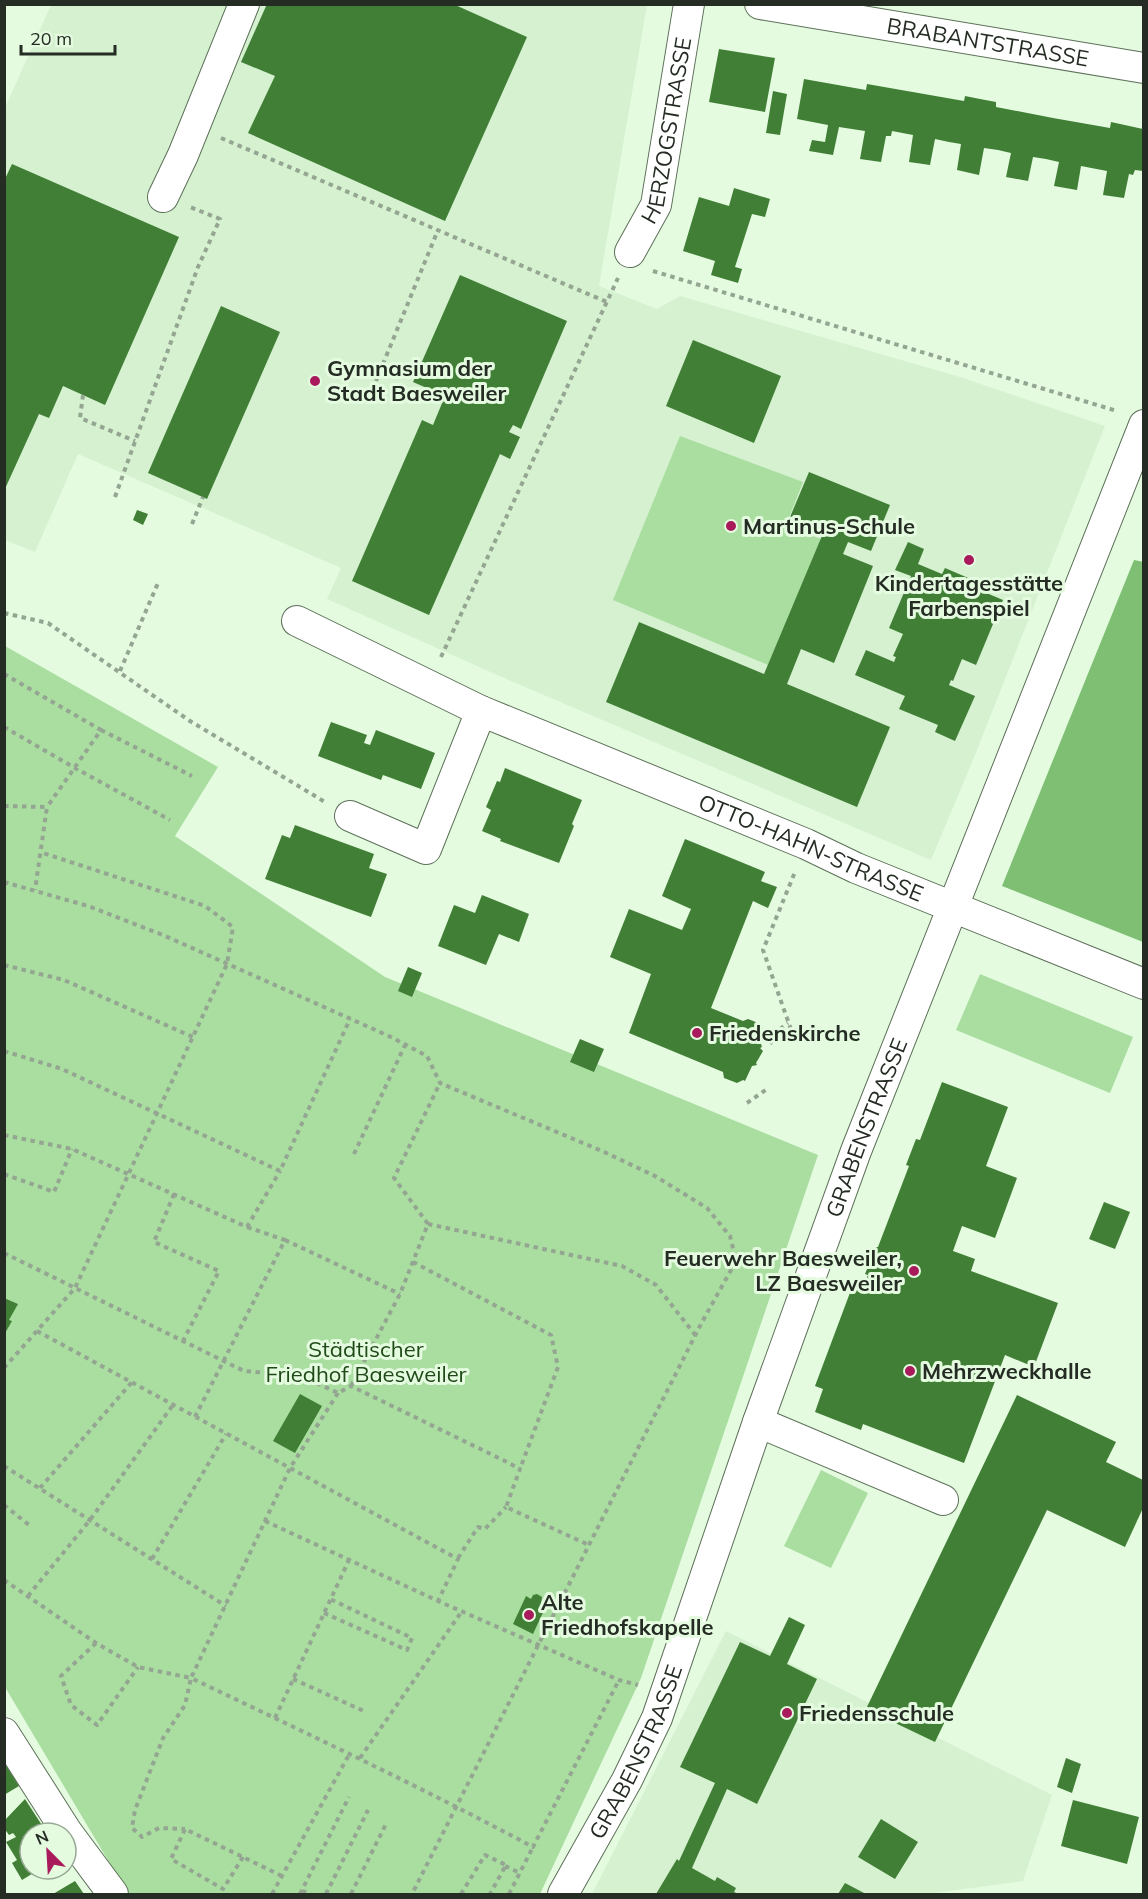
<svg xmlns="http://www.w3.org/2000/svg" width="1148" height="1899" font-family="Mulish,sans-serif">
<rect width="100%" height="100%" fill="#e4fbe0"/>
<path fill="#d5f1d0" d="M51,5H647L599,286L657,309L680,296L960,377L1105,426L975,755L931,860L497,675L327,599L341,568L78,454L35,552L5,540V108Z
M726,1631L1052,1795L1023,1881L927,1894H592Z"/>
<path fill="#a9dea0" d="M680,436L803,482L786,525L821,539L768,665L613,600Z
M5,646L218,767L175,836L385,977L818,1155L641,1678L540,1894H128L5,1687Z
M980,974L1133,1037L1110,1093L956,1030Z
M821,1470L868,1493L831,1568L784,1546Z"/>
<path fill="#7ebf73" d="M1134,560L1144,562L1143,942L1002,886Z"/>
<path fill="#417f36" d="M267,4H453L527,37L445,221L248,133L275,76L241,62Z
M719,49L775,58L765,112L709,102Z
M804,79L866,90L867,84L964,101L965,96L980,99L996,102V107L1053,118L1110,128L1111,122L1143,129V171L1135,170L1133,175L1129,174L1124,198L1103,195L1107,171L1081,166L1077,190L1054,186L1059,162L1046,159L1033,157L1028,181L1006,177L1011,153L998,150L984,148L979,175L957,170L961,144L949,142L935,139L930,165L909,162L913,135L892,131L891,136H886L881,162L860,159L865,131L839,127L833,155L809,151L812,140L825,142L828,125L797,119Z
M773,91L787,94L780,135L766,133Z
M12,164L179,237L105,405L63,386L49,418L39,414L4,491V181Z
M734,188L770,199L765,217L752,214L735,267L742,269L738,283L711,275L715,261L683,251L699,197L729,206Z
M460,275L567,321L521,429L513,425L509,432L520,437L510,459L500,454L429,615L352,581L422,420L433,425L445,396L413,382Z
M221,306L280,332L207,499L148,473Z
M693,340L781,376L754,443L666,406Z
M809,472L890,505L871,551L848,542L843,554L873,566L834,663L801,649L787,684L890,727L857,807L606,702L639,622L764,674L824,531L790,517Z
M137,510L148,514L143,525L133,520Z
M908,542L924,549L918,564L942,574L945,568L980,583L977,589L1003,600L976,665L962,659L953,681L951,680L949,685L975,696L955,741L935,732L938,725L899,709L905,696L855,675L866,650L894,662L896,657L893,656L903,634L889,628L911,576L895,570Z
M331,722L367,735L364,743L370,745L376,730L435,753L421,789L383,775L381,780L318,756Z
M505,768L582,800L572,824L574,826L559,863L500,841L501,839L482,831L491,810L486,807L497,781L500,782Z
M295,825L374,854L369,868L387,874L371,917L265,879L282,835L290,838Z
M685,839L765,872L761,881L777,887L768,908L753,901L711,1008L743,1021L748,1019L761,1024L765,1032L761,1044L762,1047L760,1048L763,1051L756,1063L757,1065L752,1066L745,1081L743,1080L737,1083L724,1078L723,1072L629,1033L651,974L610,957L629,909L682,930L691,909L662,896Z
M482,895L529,914L519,942L499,934L486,965L438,946L454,905L475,913Z
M408,967L422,973L412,997L398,991Z
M580,1039L604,1049L594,1072L570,1062Z
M942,1082L1008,1107L986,1166L1017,1178L995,1238L962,1226L953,1251L975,1259L971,1271L1058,1303L1034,1367L1005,1355L964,1463L863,1424L861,1430L815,1412L823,1389L815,1386L854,1282L863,1286L868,1275L865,1274L876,1247H878L909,1166L906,1165L916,1139L920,1140Z
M1104,1202L1130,1212L1115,1249L1089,1239Z
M4,1298L18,1304L9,1320L12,1321L4,1335Z
M300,1394L322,1406L295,1453L273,1441Z
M1017,1395L1116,1442L1106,1462L1143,1480V1508L1125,1547L1047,1510L935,1742L866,1709Z
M537,1594L542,1597L541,1604L546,1606L533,1634L513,1624L526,1596L531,1599L533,1595Z
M789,1617L805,1625L787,1664L817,1679L757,1804L727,1789L692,1868L715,1881L717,1877L736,1888L734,1892L739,1894H656L677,1859L679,1861L715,1783L680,1767L740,1642L770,1656Z
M1066,1758L1081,1764L1072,1793L1057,1787Z
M4,1762L19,1786L4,1795Z
M25,1799L47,1833H30V1869H40L22,1880L12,1863L17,1860L6,1842L16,1837L13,1833L9,1835L4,1828V1821Z
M1073,1800L1139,1817L1127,1864L1061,1846Z
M881,1819L918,1842L895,1879L858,1857Z
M75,1881L84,1894H53Z
M845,1883L866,1894H838Z"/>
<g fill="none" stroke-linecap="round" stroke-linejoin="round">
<g stroke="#5d7059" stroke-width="32">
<g id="minor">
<path id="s1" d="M760,4L1144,68"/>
<path d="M163,197L183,155L244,4"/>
<path id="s2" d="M630,252L656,205L689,4"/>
<path id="s3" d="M297,621L481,711L806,844L856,868L1144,984"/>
<path d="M350,816L426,849L481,711"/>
<path d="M758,1422L943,1500"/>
<path d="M4,1733L67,1832L113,1894"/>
<path id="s4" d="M563,1894L627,1780L657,1718L758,1422L856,1151L1144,425"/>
</g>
</g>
<path stroke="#94a591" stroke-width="4" stroke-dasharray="4.5 4.5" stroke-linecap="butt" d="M221,138L607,302
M653,271L1117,411
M376,381L438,230
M83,395L80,418L135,441
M115,497L198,267L220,219L190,207
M192,524L203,497
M4,613L48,623L190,721L325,802
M441,657L618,278
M120,671L158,583
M4,674L101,730L47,807
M4,727L75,768L170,820
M101,730L192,776
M4,806L47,807L35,890
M4,882L88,906L163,935L391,1037L427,1056L440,1083L602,1151L655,1176L707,1208L730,1236L736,1261L701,1324L412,1894
M4,965L64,980L193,1037
M794,1038L763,950L795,872
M770,1044L779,1030L788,1023
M4,1051L62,1069L280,1171L350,1019
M747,1103L767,1089
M4,1135L72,1149L247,1227L280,1171
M354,1154L405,1045
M4,1174L54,1192L72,1149
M174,1194L154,1242L219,1271L183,1341
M428,1224L622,1266L656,1285L696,1336
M285,1240L400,1294
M4,1253L244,1371L302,1376L338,1393L351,1386L505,1461L520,1469L506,1507L589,1545
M413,1262L551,1335L558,1367L520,1469
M37,1331L458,1559L438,1601
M4,1368L75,1288L227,964L233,927L205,906L40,852
M351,1386L400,1294L428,1224L394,1178L440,1083
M338,1393L290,1468L191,1678C306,1733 421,1787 533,1847L619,1680
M195,1417L285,1240L247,1227
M4,1466L226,1606
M40,1488L132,1382
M4,1505L29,1525
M265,1521L438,1601L619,1680L638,1685
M458,1558L478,1527L485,1529L506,1507
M152,1559L226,1434
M4,1580L96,1643L138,1667L191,1678L185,1705L163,1738L135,1810L132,1828L142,1837L159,1828L185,1829
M28,1596L90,1520L173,1405
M324,1613L407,1650L412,1638L330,1599
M96,1643L61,1676L71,1705L97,1725L138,1667
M293,1679L366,1712
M275,1718L349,1560
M360,1758L462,1611
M243,1857L223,1889L171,1859L185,1829L282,1876
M505,1866L520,1873
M302,1891L311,1894
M272,1894L350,1753
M300,1894L349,1797
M326,1894L368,1810
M351,1894L387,1822
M461,1894L485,1855L506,1865L490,1894
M509,1894L533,1847"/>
<use href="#minor" stroke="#fff" stroke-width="30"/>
</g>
<g fill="#a81a5b" stroke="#e4fbe0" stroke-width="2">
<circle cx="315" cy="381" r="6"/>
<circle cx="731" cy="526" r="6"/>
<circle cx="969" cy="560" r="6"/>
<circle cx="697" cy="1033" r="6"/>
<circle cx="914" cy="1271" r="6"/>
<circle cx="910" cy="1371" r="6"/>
<circle cx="529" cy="1615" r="6"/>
<circle cx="787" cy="1713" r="6"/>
</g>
<g text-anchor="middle" stroke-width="6" stroke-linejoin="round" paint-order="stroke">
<g font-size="22" fill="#242c23" stroke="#e4fbe0">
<text dy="8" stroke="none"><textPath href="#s1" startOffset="231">BRABANTSTRASSE</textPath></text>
<text dy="8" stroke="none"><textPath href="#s2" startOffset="129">HERZOGSTRASSE</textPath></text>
<text dy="8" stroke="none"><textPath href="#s3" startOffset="562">OTTO-HAHN-STRASSE</textPath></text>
<text dy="8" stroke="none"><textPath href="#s4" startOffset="826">GRABENSTRASSE</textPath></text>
<text dy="8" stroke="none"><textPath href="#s4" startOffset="160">GRABENSTRASSE</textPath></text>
</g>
<g font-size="22" font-weight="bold" fill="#242c23" stroke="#e4fbe0" text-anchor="start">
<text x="327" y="376">Gymnasium der<tspan x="327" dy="25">Stadt Baesweiler</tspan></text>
<text x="743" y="534">Martinus-Schule</text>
<text x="969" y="591" text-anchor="middle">Kindertagesstätte<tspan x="969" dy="25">Farbenspiel</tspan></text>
<text x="709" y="1041">Friedenskirche</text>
<text x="902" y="1266" text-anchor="end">Feuerwehr Baesweiler,<tspan x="902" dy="25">LZ Baesweiler</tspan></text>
<text x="922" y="1379">Mehrzweckhalle</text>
<text x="541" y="1610">Alte<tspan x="541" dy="25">Friedhofskapelle</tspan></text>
<text x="799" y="1721">Friedensschule</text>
</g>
<g font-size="22" fill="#1f4917" stroke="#e4fbe0">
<text x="366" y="1357">Städtischer<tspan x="366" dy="25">Friedhof Baesweiler</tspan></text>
</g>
</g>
<rect width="1148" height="1899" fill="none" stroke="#242c23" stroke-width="12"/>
<g transform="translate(48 1851) rotate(336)"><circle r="28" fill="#e4fbe0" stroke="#97a894" stroke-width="1.5"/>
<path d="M0-4.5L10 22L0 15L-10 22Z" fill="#a81a5b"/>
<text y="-9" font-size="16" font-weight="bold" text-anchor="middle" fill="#242c23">N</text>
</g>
<path d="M21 45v9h94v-9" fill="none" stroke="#242c23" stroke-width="3"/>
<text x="30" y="45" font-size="18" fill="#242c23" stroke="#e4fbe0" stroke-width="4.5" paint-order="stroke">20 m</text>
</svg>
